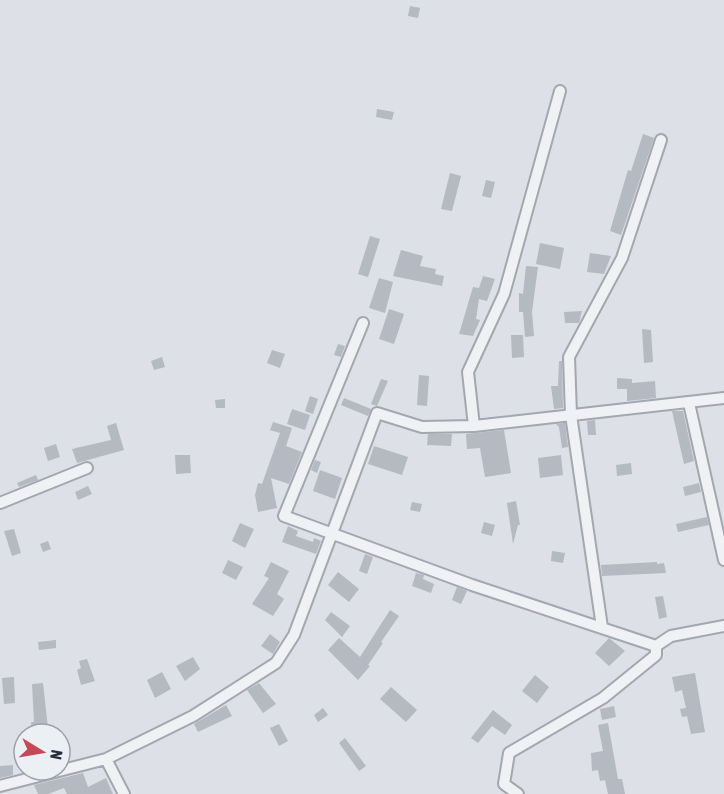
<svg xmlns="http://www.w3.org/2000/svg" width="724" height="794" font-family="'Asap Condensed',sans-serif">
<rect width="100%" height="100%" fill="#dde0e6"/>
<path fill="#b4b9c2" d="M410,6L420,8L418,18L408,16Z
M377,109L394,112L392,120L376,117Z
M643,134L654,138L621,235L610,231L628,170L631,171Z
M450,173L461,176L452,211L441,209Z
M486,180L495,182L491,198L482,196Z
M370,236L380,239L368,277L358,274Z
M540,243L564,248L560,269L536,264Z
M401,250L423,256L420,266L436,269L435,274L444,276L442,286L393,276Z
M590,253L611,256L604,274L587,272Z
M526,266L538,267L532,312L534,336L525,337L523,312H519V293L523,294Z
M483,276L495,279L487,301L479,299L476,319L480,320L473,336L459,334L473,287L479,288Z
M379,278L393,282L385,313L369,308Z
M389,309L404,314L394,344L379,339Z
M582,311L579,323H565L564,312Z
M642,329L651,330L653,362L644,363Z
M511,335H523L524,357L512,358Z
M338,344L345,346L341,357L334,355Z
M272,350L285,354L280,368L267,363Z
M162,357L165,367L154,370L151,361Z
M559,361H562L563,408L554,409L551,386H558Z
M419,375L429,376L427,406L417,405Z
M617,378L632,379V383L655,381L656,398L627,401V389H617Z
M381,379L388,381L377,406L371,404Z
M310,396L318,399L313,414L305,411Z
M344,398L371,409L368,416L341,405Z
M225,399V408H216L215,400Z
M292,409L310,415L305,430L287,424Z
M672,411H683L694,461L684,464Z
M595,420L596,435H588L587,421Z
M273,422L292,428L286,446L302,452L289,484L271,478L277,508L258,512L255,495L258,483L262,484L280,433L270,430Z
M116,423L124,450L77,463L72,449L111,440L107,426Z
M565,423L568,447L562,448L559,427L556,424Z
M504,430L511,473L485,477L480,448L467,449L466,434Z
M428,434H452L451,446L427,445Z
M56,444L60,457L48,461L44,448Z
M374,446L408,457L402,475L368,464Z
M175,455H190L191,473L176,474Z
M561,455L563,475L540,478L538,458Z
M315,460L321,462L317,473L311,470Z
M631,463L632,474L617,476L616,465Z
M320,470L342,478L335,499L313,491Z
M36,475L38,480L19,487L17,483Z
M699,483L701,492L685,496L683,487Z
M88,486L92,494L78,500L75,492Z
M516,501L520,525H518L513,544L507,503Z
M412,502L422,504L420,512L410,510Z
M707,517L709,525L678,532L676,524Z
M484,522L495,525L492,536L481,533Z
M240,523L254,529L245,548L232,541Z
M288,526L298,531L296,536L313,542L314,538L321,541L316,554L282,542Z
M14,529L21,553L12,556L4,531Z
M48,541L51,549L43,552L40,544Z
M552,551L565,553L563,563L551,561Z
M365,554L373,557L367,574L359,571Z
M228,560L243,567L236,580L222,573Z
M271,562L289,571L277,594L284,599L273,616L252,604L269,578L264,576Z
M657,562V564L664,563L666,573L602,576L601,565Z
M338,572L359,589L349,602L328,585Z
M416,573L424,575L423,579L434,584L431,593L412,586Z
M457,587L467,591L461,604L452,600Z
M663,596L667,617L659,619L655,597Z
M390,610L399,616L381,642L383,643L368,665L370,666L358,680L328,650L339,638L360,657Z
M331,612L350,626L342,637L325,620Z
M270,634L280,642L273,654L261,646Z
M609,638L625,651L609,666L595,653Z
M56,640V648L39,650L38,642Z
M193,657L200,669L185,681L176,666Z
M87,659L95,681L81,685L77,670L81,668L79,661Z
M162,672L171,689L155,698L147,680Z
M695,673L705,732L691,734L687,716L682,717L680,709L686,708L682,690L675,692L672,677Z
M535,675L549,687L537,703L522,691Z
M14,677L15,703L4,704L2,678Z
M43,683L48,728L32,730L31,722H34L32,684Z
M259,683L276,704L263,713L247,690Z
M391,687L417,710L406,722L380,699Z
M226,705L232,716L198,732L194,724Z
M614,706L616,717L602,720L600,709Z
M323,708L328,715L318,722L314,715Z
M493,710L512,725L505,735L492,726L478,743L471,738Z
M608,723L618,779H622L625,794H608L605,780L600,781L598,770L592,771L591,753L603,751L598,725Z
M279,724L288,741L279,746L270,728Z
M345,738L366,766L359,771L339,743Z
M13,765V775L0,778V766Z
M83,773L88,787L106,778L113,794H67L64,788L48,794H38L34,785Z"/>
<g fill="none" stroke-linecap="round" stroke-linejoin="round">
<g stroke="#a3a7af" stroke-width="14">
<path id="minor" d="M363,323L284,516L472,585L656,646
M689,403L724,560
M474,426L468,372L504,294L560,91
M0,503L87,468
M602,627L571,415L569,357L622,258L661,140
M656,646L671,636L724,626
M106,759L124,794
M0,786L106,759L193,716L276,663L294,635L377,413L422,427L474,426L724,398
M518,794L504,784L509,753L603,698L656,655V646"/>
</g>
<use href="#minor" stroke="#eff1f4" stroke-width="10"/>
</g>
<g transform="translate(42 752) rotate(101)"><circle r="28" fill="#eceff4" stroke="#9da2aa" stroke-width="1.5"/>
<path d="M0-4.5L10 22L0 15L-10 22Z" fill="#c44858"/>
<text y="-9" font-size="16" font-weight="bold" text-anchor="middle" fill="#272e3b">N</text>
</g>
</svg>
